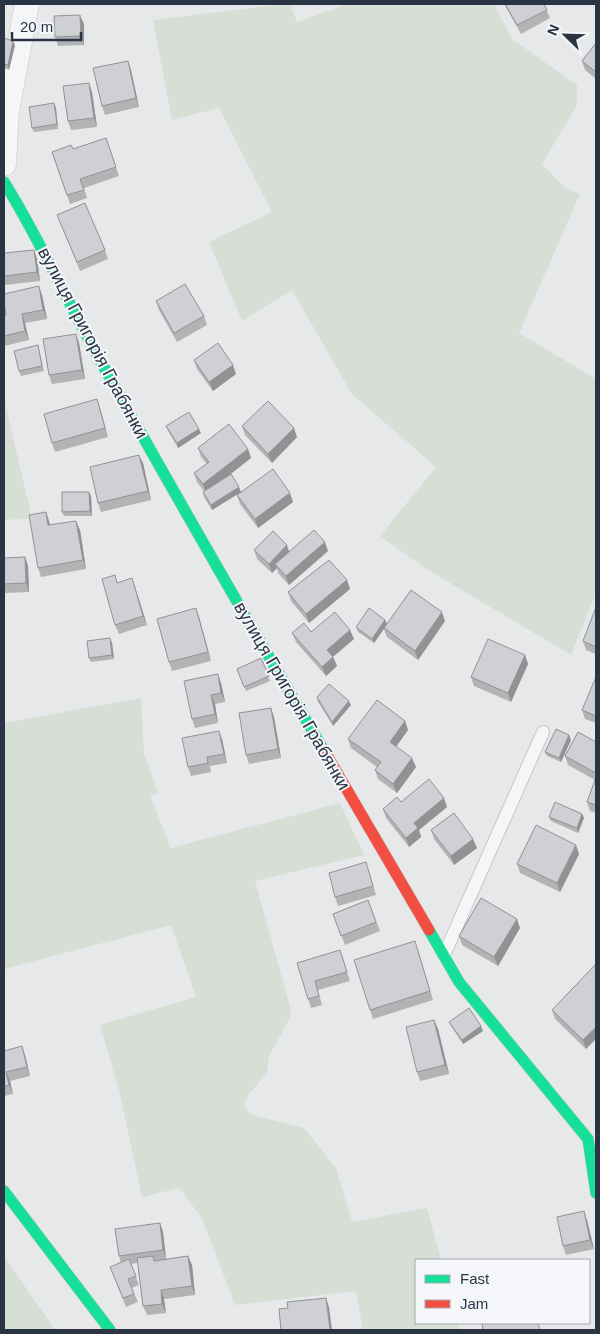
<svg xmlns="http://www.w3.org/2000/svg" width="600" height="1334" font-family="Arial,sans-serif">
<rect width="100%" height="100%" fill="#e6e8ea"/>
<path fill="#d6ded6" d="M283,4H290L297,22L348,4H494L512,39L577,85V105L542,164L565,188L580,194L519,333L596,379V593L571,655L425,568L380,536L436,467L352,394L292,290L242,321L209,242L272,212L219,108L172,120L153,20Z
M4,399L32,518L4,520Z
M141,698L144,754L158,793L150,796L171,848L340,803L364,855L255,881L291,1010L289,1020L269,1056L267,1073L249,1094L244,1105L252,1115L304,1128L336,1168L352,1222L427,1208L441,1260H416V1323H458L460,1330H363L356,1291L235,1305L202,1218L179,1188L142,1197L119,1090L100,1025L196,997L171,925L4,969V723Z
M4,1256L55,1330H4Z"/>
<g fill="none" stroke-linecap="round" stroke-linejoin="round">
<g stroke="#c4c6c8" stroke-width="14">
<path id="lane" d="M444,955L543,732"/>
</g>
<g stroke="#c4c6c8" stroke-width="25">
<path id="street" d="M4,164L7,111L27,4"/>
</g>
<g stroke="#c4c6c8" stroke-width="12">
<path id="fast" d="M4,182C39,238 65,297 97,355C172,489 248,622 326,754
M429,930L459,982L588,1139L596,1193
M4,1191L110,1330"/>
</g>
<g stroke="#c4c6c8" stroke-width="12">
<path id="jam" d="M326,754L429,930"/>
</g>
<use href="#lane" stroke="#f5f6f7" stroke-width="12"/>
<use href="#street" stroke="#f5f6f7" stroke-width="24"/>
<use href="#fast" stroke="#16e098" stroke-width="11"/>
<use href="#jam" stroke="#f24e42" stroke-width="11"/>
</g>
<path fill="#b1b3b5" d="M504,4H544L550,18L521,34Z
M84,24V45L58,46L55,37Z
M4,38L15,45L9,70L4,68Z
M596,43V79L585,70L582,61Z
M128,61L131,70L139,107L105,115L102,106Z
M92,92L97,127L71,130L68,121Z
M54,103L56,108L58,129L34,132L32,128Z
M106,138L119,176L84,188L87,198L70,204L52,152L73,149Z
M57,215L105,250L108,259L80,271Z
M34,250L37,259L40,281L5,285L4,282V253Z
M42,295L47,319L25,323L29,340L4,346V316L6,315Z
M156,301L204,316L207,325L177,342L159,310Z
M79,343L85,379L52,384L49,375Z
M38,345L44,371L21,376L19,371Z
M194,360L236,374L213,391L197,369Z
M97,399L108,437L55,452L52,443Z
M166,426L201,433L178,448L168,431Z
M242,426L297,437L272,463L245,435Z
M198,448L248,449L251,458L227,477L241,492L212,510L204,497L203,492L204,491L197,482L194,473L207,464L201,457Z
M143,463L151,500L101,512L98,503Z
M89,492L91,496L92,516H64L62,512Z
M237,495L293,502L258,528L240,504Z
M46,512L50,525L80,530L86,569L41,577L38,568Z
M254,550L290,551H328L289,585L278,573L277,568L272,573L257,559Z
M25,557L28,566L29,592L4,593V558Z
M132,578L147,625L119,634L115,625L117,583Z
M347,580L350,589L309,623L291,601L288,592Z
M596,607V654L586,650L583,641Z
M199,617L211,661L172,671L169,662Z
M385,620L387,624L445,621L418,660L387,637L384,629L374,643L358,632L356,627Z
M311,632L354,639L333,657L337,666L326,676L296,642L292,633Z
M110,638L112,643L114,659L91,662L89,658Z
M525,655L528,664L511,702L474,686L471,677Z
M261,658L270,681L246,691L237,669Z
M596,677V723L585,719L582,710Z
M221,683L225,702L215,704L218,723L195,728L192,719Z
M317,697L351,705L333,726L318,702Z
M274,717L281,758L249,764L246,755Z
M405,721L408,730L396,747L416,767L397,793L378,779L375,770L377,767L351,748L348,739Z
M569,735L571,740L561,762L547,756L545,752Z
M222,739L227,763L210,766L211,772L191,776L188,767Z
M596,742V813L590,811L587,802L595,780L568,765L565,756Z
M401,802L447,807L419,830L421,837L409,847L386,818L383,809Z
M582,814L584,818L578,833L551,821L549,817Z
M431,830L477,848L454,865L434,839Z
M576,845L579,854L560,892L520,873L517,864Z
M369,871L376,895L338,906L335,897Z
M368,900L380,931L345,945L333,914Z
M520,928L498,966L462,945L459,936Z
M340,950L350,981L318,990L322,1005L311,1008L297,963Z
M418,950L433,1000L373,1019L370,1010Z
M596,964L586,1049L555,1019L552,1010Z
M434,1020L438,1029L449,1074L420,1081L417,1072Z
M449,1022L483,1031L463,1044L451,1026Z
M4,1051L25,1055L30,1076L10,1081L13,1094L4,1096Z
M587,1220L594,1249L566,1255L563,1246Z
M160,1223L163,1232L166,1259L188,1256L192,1265L195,1295L164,1299L166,1313L147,1315L143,1306L138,1263L131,1264L139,1285L132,1288L138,1302L126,1307L110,1267L121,1263L119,1256Z"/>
<path fill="#909294" d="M80,15L84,24V45L81,36Z
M13,41L15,45L9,70L8,65Z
M128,61L131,70L139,107L136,98Z
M89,83L92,92L97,127L94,118Z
M54,103L56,108L58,129L57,124Z
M34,250L37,259L40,281L37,272Z
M39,286L42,295L47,319L43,310Z
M22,314L25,323L29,340L25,331Z
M76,334L79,343L85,379L82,370Z
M233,365L236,374L213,391L209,382Z
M97,399L100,408L108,437L105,428Z
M294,428L297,437L272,463L268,454Z
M199,429L201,433L178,448L177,443Z
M248,449L251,458L206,493L203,484Z
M139,455L143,463L151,500L148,491Z
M239,487L241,492L212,510L211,505Z
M89,492L91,496L92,516L90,511Z
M290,493L293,502L258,528L255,519Z
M46,512L49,521L51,534L48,525Z
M76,521L80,530L86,569L83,560Z
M325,542L328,551L289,585L286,576Z
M287,545L290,554L275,564L277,568L272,573L269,564Z
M25,557L28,566L29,592L26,583Z
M132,578L135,587L147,625L143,616Z
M347,580L350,589L309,623L306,614Z
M196,608L199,617L211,661L208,652Z
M442,612L445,621L418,660L415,651Z
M385,620L387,624L374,643L372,639Z
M350,630L354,639L330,659L327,650Z
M110,638L112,643L114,659L112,655Z
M525,655L528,664L511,702L508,693Z
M333,657L337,666L326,676L322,667Z
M218,674L221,683L225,702L221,693Z
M211,695L215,704L218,723L215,714Z
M349,701L351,705L333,726L332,722Z
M271,708L274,717L281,758L278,749Z
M405,721L408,730L393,751L390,742Z
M219,731L222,739L227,763L224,754Z
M569,735L571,740L561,762L559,758Z
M412,758L416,767L397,793L393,784Z
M444,798L447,807L419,830L421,837L409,847L406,838L414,823Z
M582,814L584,818L578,833L577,828Z
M473,839L477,848L454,865L451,856Z
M576,845L579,854L560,892L557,883Z
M517,919L520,928L498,966L494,957Z
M434,1020L438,1029L449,1074L445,1065Z
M481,1026L483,1031L463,1044L462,1040Z
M596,1027V1039L586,1049L583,1040Z
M22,1046L25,1055L30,1076L27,1067Z
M6,1072L10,1081L13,1094L9,1085Z
M584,1211L587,1220L594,1249L590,1240Z
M160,1223L163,1232L166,1259L163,1250Z
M188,1256L192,1265L195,1295L192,1286Z
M161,1290L164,1299L166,1313L162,1304Z
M326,1298L329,1307L332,1330H330Z"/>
<path fill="#ced0d3" stroke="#909294" d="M505,4H544L547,10L517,25Z
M80,15L81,36L55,37L54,16Z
M4,38L13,41L8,65L4,64Z
M596,43V72L582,61Z
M128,61L136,98L102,106L93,68Z
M89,83L94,118L68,121L63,86Z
M54,103L57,124L32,128L29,107Z
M106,138L116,167L80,179L84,190L67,195L52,152L71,145L73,149Z
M85,203L105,250L77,262L57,215Z
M34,250L37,272L4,276V253Z
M185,284L204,316L174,333L156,301Z
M39,286L43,310L22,314L25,331L4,336V316L6,315L4,301V294Z
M76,334L82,370L49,375L43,339Z
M218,343L233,365L209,382L194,360Z
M38,345L42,366L19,371L14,351Z
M97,399L105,428L52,443L44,414Z
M268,401L294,428L268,454L242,426Z
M189,412L199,429L177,443L166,426Z
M229,424L248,449L203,484L194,473L209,462L198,448Z
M139,455L148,491L98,503L90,467Z
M273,469L290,493L255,519L237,495Z
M231,474L239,487L211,505L203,492Z
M62,492H89L90,511L62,512Z
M46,512L48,525L76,521L83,560L38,568L29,515Z
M314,530L325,542L286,576L275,564Z
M273,531L287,545L269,564L254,550Z
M25,557L26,583L4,584V558Z
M329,560L347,580L306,614L288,592Z
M115,575L117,583L132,578L143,616L115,625L102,579Z
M411,590L442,612L415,651L384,628Z
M596,607V647L583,641Z
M196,608L208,652L169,662L157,619Z
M369,608L385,620L372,639L356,627Z
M335,612L350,630L327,650L333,657L322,667L292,633L304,623L311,632Z
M110,638L112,655L89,658L87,641Z
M488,639L525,655L508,693L471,677Z
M261,658L269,676L244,687L237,669Z
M218,674L221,693L211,695L215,714L192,719L184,681Z
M596,677V716L582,710Z
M329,684L349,701L332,722L317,697Z
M377,700L405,721L390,742L412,758L393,784L375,770L381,762L348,739Z
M271,708L278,749L246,755L239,713Z
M556,729L569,735L559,758L545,752Z
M219,731L224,754L207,757L208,763L188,767L182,738Z
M578,732L596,742V773L565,756Z
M596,777V805L587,802Z
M429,779L444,798L414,823L418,828L406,838L383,809L397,797L401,802Z
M555,802L582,814L577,828L549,817Z
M454,813L473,839L451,856L431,830Z
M536,825L576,845L557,883L517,864Z
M366,862L373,886L335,897L329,873Z
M481,898L517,919L494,957L459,936Z
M368,900L376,922L341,936L333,914Z
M415,941L430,991L370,1010L354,960Z
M340,950L347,972L315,981L319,996L308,999L297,963Z
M596,964V1027L583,1040L552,1010Z
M469,1008L481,1026L462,1040L449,1022Z
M434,1020L445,1065L417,1072L406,1027Z
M22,1046L27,1067L6,1072L9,1085L4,1087V1051Z
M584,1211L590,1240L563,1246L557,1217Z
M160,1223L163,1250L119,1256L115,1229Z
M153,1256L154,1261L188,1256L192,1286L161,1290L162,1304L143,1306L137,1258Z
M129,1259L136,1276L128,1279L134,1294L123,1298L110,1267Z
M326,1298L330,1330H281L279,1309L288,1308L287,1302Z
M482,1323H538L540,1330H483Z"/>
<g text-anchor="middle" stroke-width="4" stroke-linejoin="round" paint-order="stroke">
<g font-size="18" fill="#2b3445" stroke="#f4f6f9">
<text transform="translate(93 343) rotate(62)" y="6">вулиця Григорія Грабянки</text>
<text transform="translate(292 696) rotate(60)" y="6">вулиця Григорія Грабянки</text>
</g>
</g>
<rect width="600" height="1334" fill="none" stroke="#2b3445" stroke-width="10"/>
<rect x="415" y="1259" width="175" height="65" fill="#f4f6f9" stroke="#a4a8b1"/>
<rect x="425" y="1275" width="25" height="8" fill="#16e098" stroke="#a4a8b1"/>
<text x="460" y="1284" font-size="15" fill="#2b3445">Fast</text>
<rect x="425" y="1300" width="25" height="8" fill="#f24e42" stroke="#a4a8b1"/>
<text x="460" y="1309" font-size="15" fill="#2b3445">Jam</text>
<g transform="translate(565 35) rotate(293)" stroke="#f4f6f9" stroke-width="4" paint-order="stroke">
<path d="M0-4L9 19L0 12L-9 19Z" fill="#2b3445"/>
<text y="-8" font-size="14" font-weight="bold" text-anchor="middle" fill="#2b3445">N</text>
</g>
<path d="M12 32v8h69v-8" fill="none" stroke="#2b3445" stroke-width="2.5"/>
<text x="20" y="32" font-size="15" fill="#2b3445" stroke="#f4f6f9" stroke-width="4" paint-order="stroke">20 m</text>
</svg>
